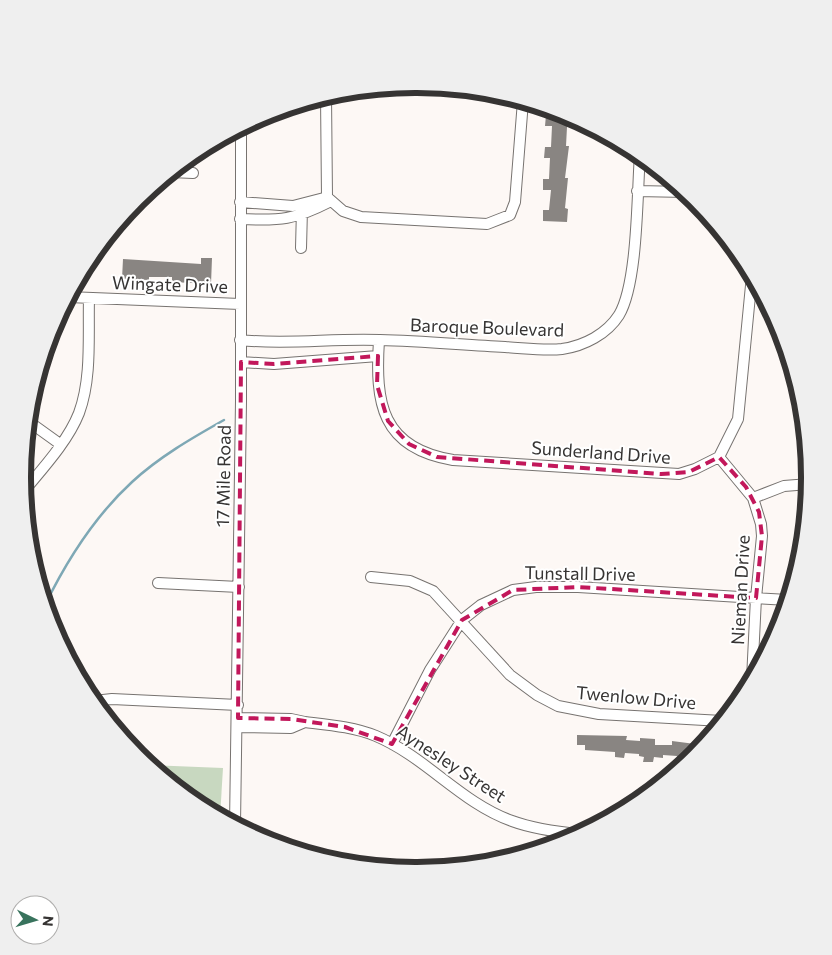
<svg xmlns="http://www.w3.org/2000/svg" width="832" height="955" font-family="Commissioner,sans-serif">
<rect width="100%" height="100%" fill="#fdf8f5"/>
<path fill="#c8d8c0" d="M149,765L223,768L220,817L197,805Z"/>
<g fill="none" stroke-linecap="round" stroke-linejoin="round">
<path stroke="#7ea8b5" stroke-width="2.5" d="M45,605C67,560 95,516 132,482C159,457 192,438 224,420"/>
</g>
<path fill="#898582" d="M552,110L570,116V127H567L566,146H569L565,178H568L565,208L568,209L567,222L543,221V210H549L551,190H543V179H549L550,158H544L545,147H551L552,126H545L546,115H552Z
M201,258H212L211,284L172,282V277H149V280L122,279L123,259L201,264Z
M577,735L627,736L626,740L640,741V738L655,739V745H672V741L703,745L693,757H686V762L676,761L677,756L663,755V758L654,757L653,762H643L644,757L639,756V754L625,753L624,758L615,757V752L585,750V745H577Z"/>
<g fill="none" stroke-linecap="round" stroke-linejoin="round">
<g stroke="#777370" stroke-width="12">
<path id="minor" d="M326,96L327,197
M171,172L193,173
M637,191L686,192
M327,197L343,211L361,217L487,224L510,215L515,202L523,101
M240,202L293,206L324,198
M240,219C281,221 294,220 331,201
M301,248L302,209
M68,297L240,304
M240,340C287,345 333,338 380,340C422,341 464,345 505,347C524,348 544,351 562,349C584,346 607,334 619,315C638,283 637,194 640,154
M379,340C375,403 381,448 453,460L679,474L695,469L719,457L738,419L752,275
M241,362L274,364L378,356
M28,421L60,444
M719,457L753,498L761,524L762,536L756,598L752,679
M24,491C43,468 68,441 79,413C92,378 88,335 89,298
M753,498L784,486L809,484
M371,577L410,581L433,591L510,675L537,695L558,706L599,714L722,721
M158,583L239,587
M94,701L112,699L238,705
M305,722C330,725 354,727 376,736C426,757 461,803 512,821C534,829 557,832 579,834
M238,727L291,728L305,722L291,719L238,718
M392,744L430,670L462,620L481,605L513,590L536,587H578L788,600
M235,825L241,401V127"/>
</g>
<use href="#minor" stroke="#fff" stroke-width="10"/>
</g>
<path fill="none" stroke="#c2185b" stroke-width="4" stroke-dasharray="10 6" stroke-linejoin="round" d="M378,356L377,385L388,421L409,444L437,457L661,474L689,472L719,457L746,487L759,512L762,536L756,598L578,587L513,590L462,620L392,744L345,727L291,719L238,718L241,362L274,364Z"/>
<g text-anchor="middle" stroke-width="4" stroke-linejoin="round" paint-order="stroke">
<g font-size="18" fill="#363433" stroke="#fff">
<text transform="translate(170 285) rotate(2)" y="6">Wingate Drive</text>
<text transform="translate(487 328) rotate(2)" y="6">Baroque Boulevard</text>
<text transform="translate(601 453) rotate(4)" y="6">Sunderland Drive</text>
<text transform="translate(224 476) rotate(-89)" y="6">17 Mile Road</text>
<text transform="translate(580 574) rotate(1)" y="6">Tunstall Drive</text>
<text transform="translate(741 590) rotate(-87)" y="6">Nieman Drive</text>
<text transform="translate(636 698) rotate(5)" y="6">Twenlow Drive</text>
<text transform="translate(451 764) rotate(33)" y="6">Aynesley Street</text>
</g>
</g>
<path d="M0 0H832V955H0ZM415 93H417A384 384 0 0 1 801 477V478A384 384 0 0 1 417 862H415A384 384 0 0 1 31 478V477A384 384 0 0 1 415 93Z" fill="#efefef" fill-rule="evenodd"/>
<path fill="none" stroke="#363433" stroke-width="6" d="M415 93H417A384 384 0 0 1 801 477V478A384 384 0 0 1 417 862H415A384 384 0 0 1 31 478V477A384 384 0 0 1 415 93Z"/>
<g transform="translate(35 920) rotate(95)"><circle r="24" fill="#ffffff" stroke="#afaead"/>
<path d="M0-4L9 19L0 12L-9 19Z" fill="#38735d"/>
<text y="-8" font-size="14" font-weight="bold" text-anchor="middle" fill="#363433">N</text>
</g>
</svg>
